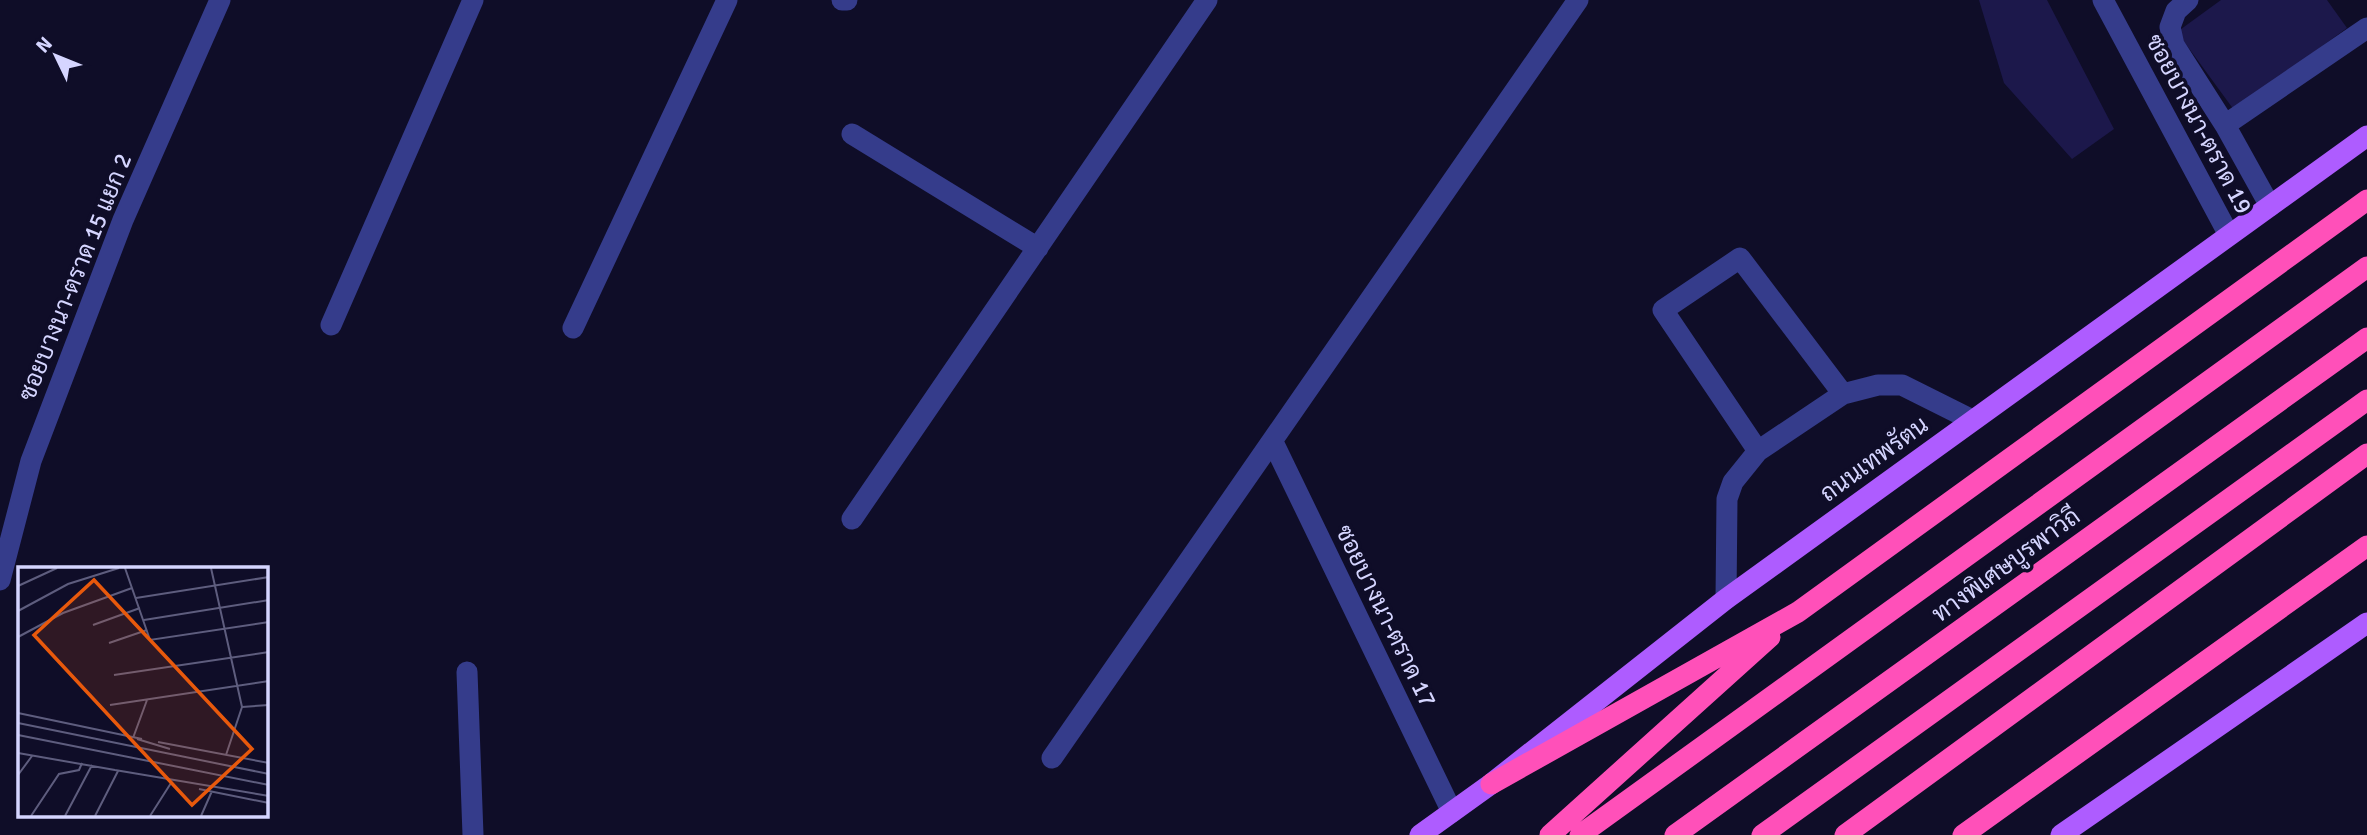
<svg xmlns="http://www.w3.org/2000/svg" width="2367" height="835" font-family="Signika,Sarabun,sans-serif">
<rect width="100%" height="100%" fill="#0f0d28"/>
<path fill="#1c184b" d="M1979,0H2047L2114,129L2072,159L2004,83Z
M2221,0H2327L2347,28L2234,110L2177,32Z"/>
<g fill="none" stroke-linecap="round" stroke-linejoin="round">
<path stroke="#353c8b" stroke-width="21" d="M842,0H847
M2103,0L2229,235
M2188,0L2176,11L2170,27L2174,45L2225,125L2270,206
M2225,125L2367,28
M852,134L1038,248
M331,325L473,0
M573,328L727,0
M1273,442L1452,812
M1758,451L1663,310L1740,258L1843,394
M852,519L1207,0
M0,580L31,461L123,220L220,0
M1726,599L1727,499L1733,482L1758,451L1843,394L1878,385H1902L1972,420
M467,672L473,835
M1052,758L1578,0"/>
<path stroke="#ae5cff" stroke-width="21" d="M1420,835L1491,784L1726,599L2367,136
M2061,835L2367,623"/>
<path stroke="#ff50b9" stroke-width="21" d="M1491,784L1798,612L2367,200
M1550,835L1770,637
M1580,835L2367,267
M1675,835L2367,338
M1762,835L2367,400
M1845,835L2367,454
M1963,835L2367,546"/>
</g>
<g text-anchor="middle" stroke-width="7" stroke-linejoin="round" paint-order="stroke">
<g font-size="24" fill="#d5d5ff" stroke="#0f0d28">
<text transform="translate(2199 124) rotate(62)" y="8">ซอยบางนา-ตราด 19</text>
<text transform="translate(75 277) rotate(-68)" y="8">ซอยบางนา-ตราด 15 แยก 2</text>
<text transform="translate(1874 459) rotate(-36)" y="8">ถนนเทพรัตน</text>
<text transform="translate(2006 565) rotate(-36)" y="8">ทางพิเศษบูรพาวิถี</text>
<text transform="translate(1386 616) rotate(64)" y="8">ซอยบางนา-ตราด 17</text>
</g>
</g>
<g transform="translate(18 567)">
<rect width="250" height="250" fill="#0f0d28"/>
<path fill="none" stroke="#5e5d7e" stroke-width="2" d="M107,1L132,73L251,55M193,1L224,140L208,188M0,19L39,1M118,31L251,10M0,44L50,17L101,1M126,53L251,33M75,58L122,41M0,70L45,46L114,21M91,76L129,63M96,108L251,85M92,138L251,114M224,140L251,138M0,146L124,172M0,156L251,207M0,168L251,218M115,171L129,133M119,172L152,182M140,175L251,196M0,186L97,203M91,202L251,229M0,208L14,189M181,222L251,236M13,249L41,207L61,203L64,196M47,249L74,198M77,249L100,204M132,249L153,216M183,249L194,224"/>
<path fill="#e8590c" fill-opacity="0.15" stroke="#e8590c" stroke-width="3.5" d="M76,13L234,182L174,238L16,68Z"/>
<rect width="250" height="250" fill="none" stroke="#d5d5ff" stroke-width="3.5"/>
</g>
<g transform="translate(56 56) rotate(313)" stroke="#0f0d28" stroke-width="5" paint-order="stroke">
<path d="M0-5L12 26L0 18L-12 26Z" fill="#d5d5ff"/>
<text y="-10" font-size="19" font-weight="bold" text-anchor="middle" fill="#d5d5ff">N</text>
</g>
</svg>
